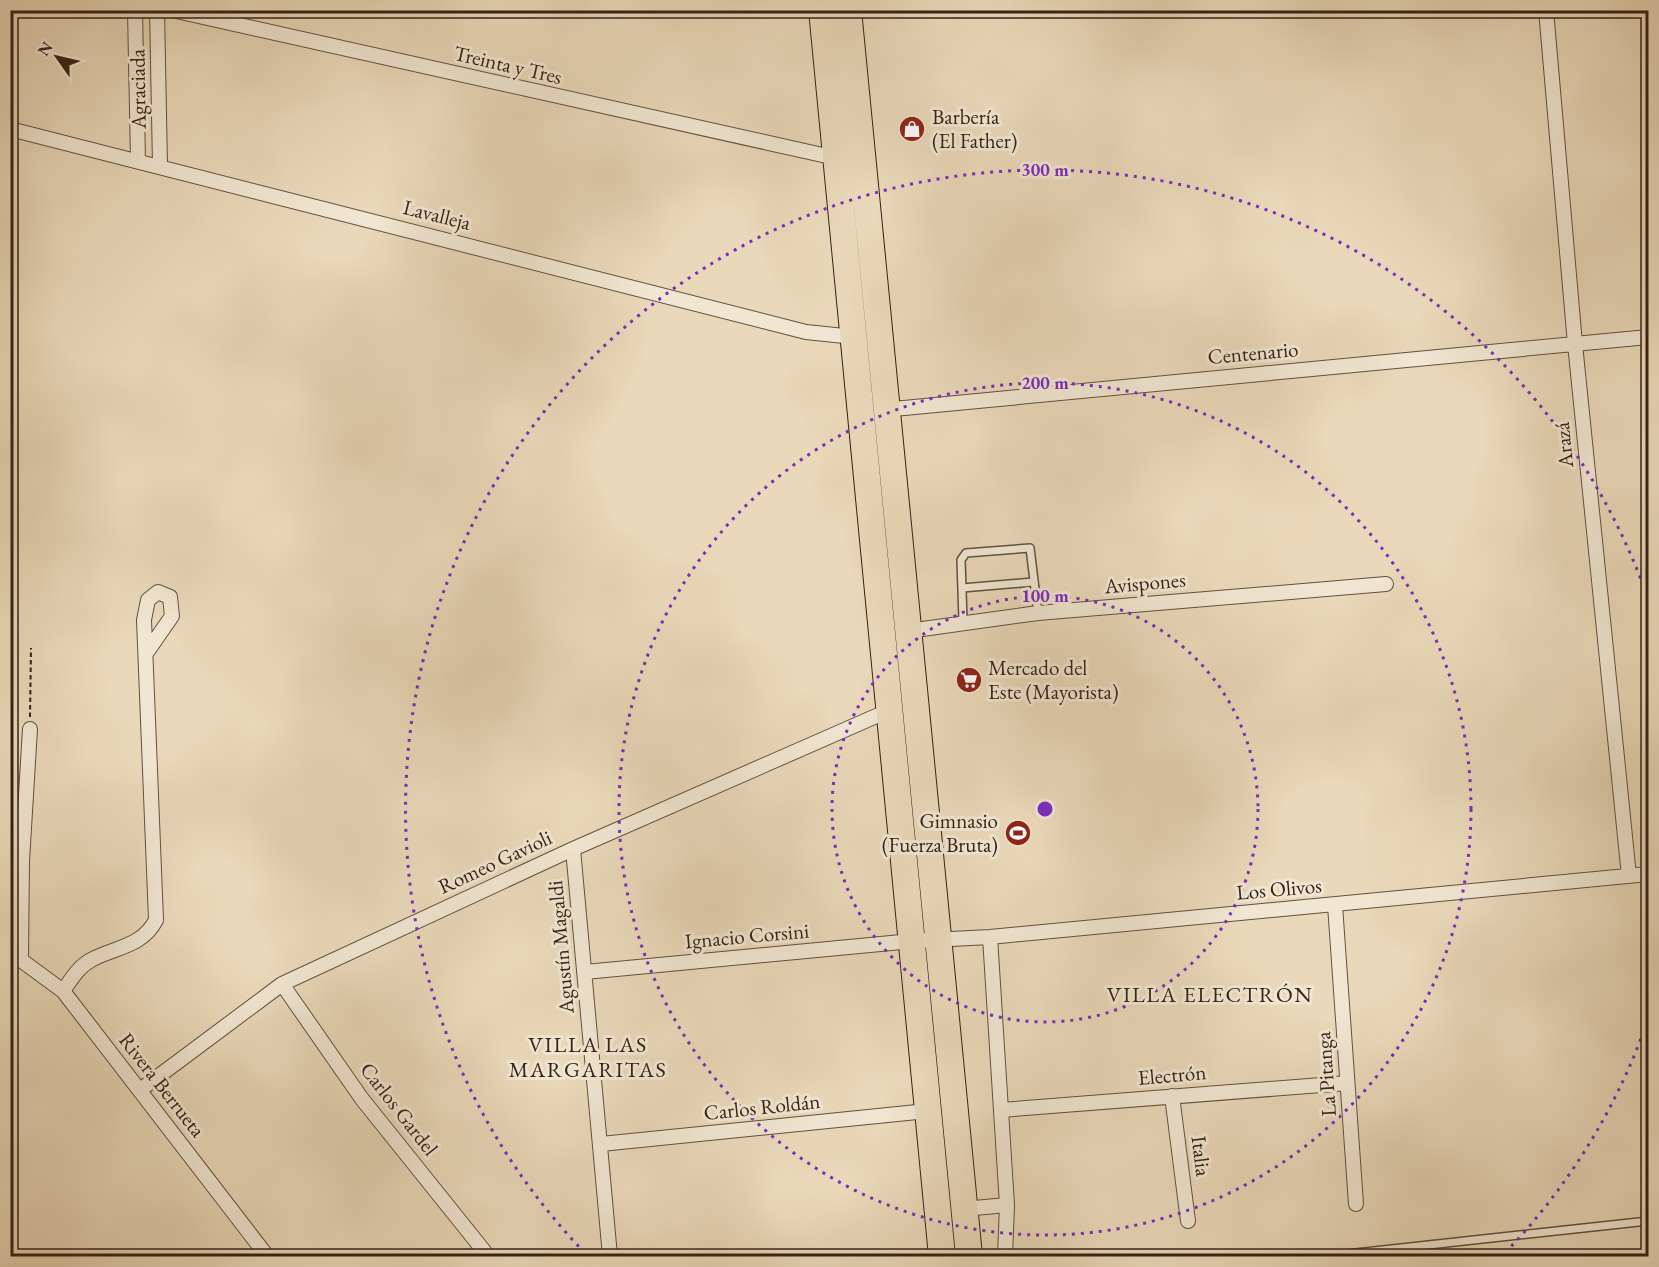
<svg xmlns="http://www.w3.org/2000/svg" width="1659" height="1267" font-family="'EB Garamond',serif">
<rect width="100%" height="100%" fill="#e9d8b9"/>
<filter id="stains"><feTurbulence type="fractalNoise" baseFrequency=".00333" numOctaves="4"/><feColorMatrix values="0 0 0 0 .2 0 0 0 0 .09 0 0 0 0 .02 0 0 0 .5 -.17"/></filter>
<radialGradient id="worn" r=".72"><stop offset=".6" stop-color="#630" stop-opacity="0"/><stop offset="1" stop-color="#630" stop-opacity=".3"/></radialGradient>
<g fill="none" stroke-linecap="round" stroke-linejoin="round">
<g stroke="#62503f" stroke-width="10">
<path id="lane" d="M962,588L1033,582
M963,621L961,560L966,553L1030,548L1038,613
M1328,1256L1648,1221"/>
</g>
<g stroke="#62503f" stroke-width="16">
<path id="street" d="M135,10L138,161
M157,10L160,166
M172,10L836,158
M1546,10L1575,344L1629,876
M10,129L806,332L854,337
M883,410L1648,337
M908,631L1038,613L1386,584
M573,849L610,1256
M1335,905L1356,1204
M990,937L1007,1205L1005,1256
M10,952L63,991L267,1256
M21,958L22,861L30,729
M585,972L912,941L990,937L1648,874
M282,984L362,1099L488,1256
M63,991C71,980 78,967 91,960C115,947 142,947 156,920L144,620L148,600L158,592L170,597L172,616L147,652
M140,1090L282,984L573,849L890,710
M1172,1096L1188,1221
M1001,1110L1347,1083
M601,1144L927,1111
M963,1209L1007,1205"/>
</g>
<g stroke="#352216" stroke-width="28">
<path id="highway" d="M822,10L942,1256
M848,10L969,1256"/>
</g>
<path stroke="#352216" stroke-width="2" stroke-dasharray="4.5 3" stroke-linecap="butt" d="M30,717L31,648"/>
<use href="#lane" stroke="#f1e6d2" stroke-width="7"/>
<use href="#street" stroke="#f1e6d2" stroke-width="14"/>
<use href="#highway" stroke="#e9d8b9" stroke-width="26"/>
</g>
<g fill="none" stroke="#7b2cbf" stroke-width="3" stroke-dasharray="3 6">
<circle cx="1045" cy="809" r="213"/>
<circle cx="1045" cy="809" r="426"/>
<path d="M1647 1022A639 639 0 0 1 1505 1253M585 1253A639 639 0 1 1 1647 596"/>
</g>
<defs>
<g id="shop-disc" transform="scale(1.35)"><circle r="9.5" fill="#8f2418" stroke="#f1e6d2"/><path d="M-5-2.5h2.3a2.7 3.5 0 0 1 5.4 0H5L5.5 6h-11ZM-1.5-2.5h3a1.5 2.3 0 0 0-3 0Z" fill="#fff"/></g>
<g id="supermarket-disc" transform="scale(1.35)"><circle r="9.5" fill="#8f2418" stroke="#f1e6d2"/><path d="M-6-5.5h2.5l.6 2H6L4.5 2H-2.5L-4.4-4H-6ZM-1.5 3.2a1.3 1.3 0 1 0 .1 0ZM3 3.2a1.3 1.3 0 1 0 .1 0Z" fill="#fff"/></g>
<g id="stadium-disc" transform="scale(1.35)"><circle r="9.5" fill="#8f2418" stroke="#f1e6d2"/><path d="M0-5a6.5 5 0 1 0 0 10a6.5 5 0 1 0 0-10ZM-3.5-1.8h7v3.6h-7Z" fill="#fff"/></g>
</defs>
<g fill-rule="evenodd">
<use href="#shop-disc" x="912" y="129"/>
<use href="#supermarket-disc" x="969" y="680"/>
<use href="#stadium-disc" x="1018" y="833"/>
</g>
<g text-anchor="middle" stroke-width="6" stroke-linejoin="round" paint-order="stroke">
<g font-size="21" fill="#352216" stroke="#f1e6d2">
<text transform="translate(508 65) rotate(13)" y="7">Treinta y Tres</text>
<text transform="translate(138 89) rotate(-91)" y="7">Agraciada</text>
<text transform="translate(437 215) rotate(14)" y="7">Lavalleja</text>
<text transform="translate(1253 353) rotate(-5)" y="7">Centenario</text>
<text transform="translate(1564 445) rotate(-96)" y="7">Arazá</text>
<text transform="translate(1145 583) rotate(-5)" y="7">Avispones</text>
<text transform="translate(495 862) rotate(-25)" y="7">Romeo Gavioli</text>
<text transform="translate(1279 889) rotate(-5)" y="7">Los Olivos</text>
<text transform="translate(747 936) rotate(-5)" y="7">Ignacio Corsini</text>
<text transform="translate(561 947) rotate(-95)" y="7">Agustín Magaldi</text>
<text transform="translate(1326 1074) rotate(-94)" y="7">La Pitanga</text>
<text transform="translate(1172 1075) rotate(-5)" y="7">Electrón</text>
<text transform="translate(162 1085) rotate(52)" y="7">Rivera Berrueta</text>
<text transform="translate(762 1107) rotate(-6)" y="7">Carlos Roldán</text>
<text transform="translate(399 1109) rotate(52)" y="7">Carlos Gardel</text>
<text transform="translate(1201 1156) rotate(83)" y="7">Italia</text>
</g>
<g font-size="21" fill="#352216" stroke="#f1e6d2" text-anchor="start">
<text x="932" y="124">Barbería<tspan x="932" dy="24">(El Father)</tspan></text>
<text x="988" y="675">Mercado del<tspan x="988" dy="24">Este (Mayorista)</tspan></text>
<text x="998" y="828" text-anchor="end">Gimnasio<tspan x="998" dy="24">(Fuerza Bruta)</tspan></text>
</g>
<g font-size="22" letter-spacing="1.5" fill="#352216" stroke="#f1e6d2">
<text x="1210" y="1002">VILLA ELECTRÓN</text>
<text x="588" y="1052">VILLA LAS<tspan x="588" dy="25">MARGARITAS</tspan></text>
</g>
</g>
<circle cx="1045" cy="809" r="9" fill="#7b2cbf" stroke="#f1e6d2" stroke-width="3"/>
<g font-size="18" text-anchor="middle" font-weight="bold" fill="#7b2cbf" stroke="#f1e6d2" stroke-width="6" stroke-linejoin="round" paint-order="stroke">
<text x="1045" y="176">300 m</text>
<text x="1045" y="389">200 m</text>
<text x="1045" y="602">100 m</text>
</g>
<rect width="1659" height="1267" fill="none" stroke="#e9d8b9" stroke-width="36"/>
<rect x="12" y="12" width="1635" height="1243" fill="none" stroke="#352216" stroke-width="3"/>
<rect x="18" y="18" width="1623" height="1231" fill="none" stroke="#352216" stroke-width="1.5"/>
<g transform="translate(57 57) rotate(304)" stroke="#f1e6d2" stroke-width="4.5" paint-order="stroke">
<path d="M0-4.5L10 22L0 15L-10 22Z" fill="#352216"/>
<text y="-9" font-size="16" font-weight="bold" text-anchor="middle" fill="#352216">N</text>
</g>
<rect width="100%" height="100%" filter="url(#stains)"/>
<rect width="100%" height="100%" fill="url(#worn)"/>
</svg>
